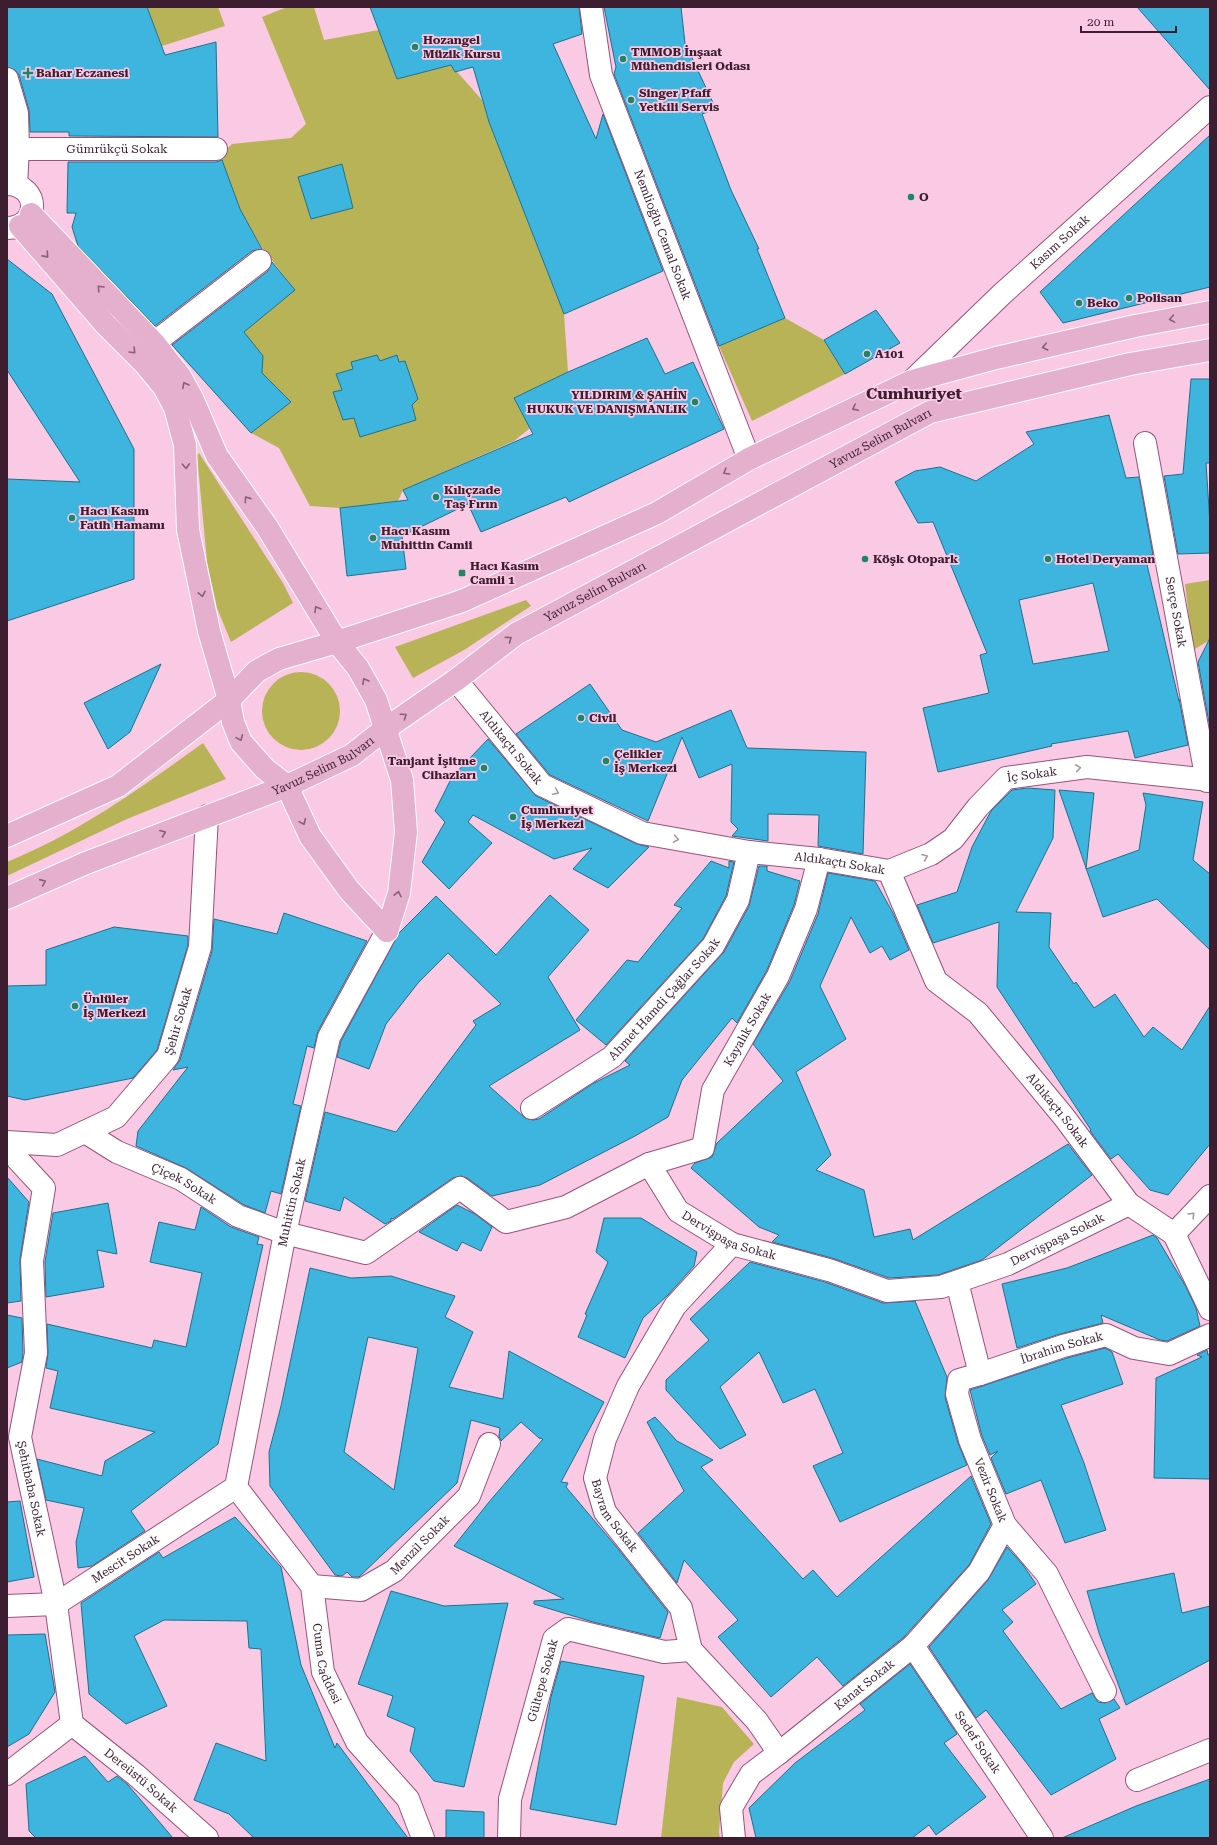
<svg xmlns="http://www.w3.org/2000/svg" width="1217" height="1845" font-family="'Roboto Serif',serif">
<rect width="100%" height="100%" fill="#fac9e3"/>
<path fill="#b9b357" d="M147,7H218L225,26L162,46Z
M287,7H314L324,40L379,30L397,79L451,65L482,100L489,122L564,314L568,372L514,398L530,428L514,441L403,490L398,501L340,508L310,506L279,448L251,433L291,402L262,373L263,356L244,332L295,290L261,246L240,209L220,156L232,144L291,138L306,124L262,17Z
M785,318L824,340L845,374L752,421L719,346Z
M199,453L283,583L293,603L231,642L217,608L207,562L197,455Z
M1210,580V640L1193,650L1185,584Z
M526,600L531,606L464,650L413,678L395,647Z
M262 711a39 39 0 1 1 78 0a39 39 0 1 1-78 0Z
M203,743L226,779L127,819L7,876V862C80,832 139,789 203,743Z
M677,1697L722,1707L754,1744L734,1762L723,1783L719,1832L720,1838H661Z"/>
<path fill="#3db5de" stroke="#1e718d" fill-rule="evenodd" d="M7,7H147L165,55L216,42L218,137L69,136V132H30L29,110L19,75L15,70L7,67Z
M370,7H579L582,34L553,44L596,139L603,114L663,271L564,314L489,122L473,67L455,72L451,65L397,79Z
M604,7H681L685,43L716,109L702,114L731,190L759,249H757L785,318L719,346L614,74L616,67Z
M1137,7H1210V90Z
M1210,135V287L1063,323L1040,292Z
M222,160L240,209L262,249L252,251L155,326L78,246L72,227L76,213H67L68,162H216Z
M342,164L353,208L311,219L298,177Z
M7,259L52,294L134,449V579L7,621V479L80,482L7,370Z
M272,262L295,290L244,332L263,356L262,373L291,402L251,433L172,345L268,271Z
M876,310L900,343L845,374L824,340Z
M647,338L665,374L693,362L724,429L569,502L566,497L481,532L468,504L402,536L406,569L347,576L340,508L408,500L403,490L533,434L514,398L568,372Z
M377,355L380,361L397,355L399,362L405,361L418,399L412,405L416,420L360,437L354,418L343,420L333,392L342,390L336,374L353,369L351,362Z
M1191,379H1210V463H1206L1210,524V553L1178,554L1164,476L1183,474Z
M1109,415L1126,478L1139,477L1153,555L1145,556L1179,701V699L1188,745L1135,758L1128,731L1051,744L1052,746L938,772L923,708L989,693L980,655L987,653L933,522L918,523L895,482L915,471L940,467L976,481L1034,444L1026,432ZM1093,583L1109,651L1033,664L1019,600Z
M1210,638V728L1198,662Z
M161,664L130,732L108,749L84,703Z
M590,684L622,730L656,742L731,710L747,748L866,752L863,854L818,846L819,815L768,814V841L732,836L738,829L731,822L732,764L699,778L682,737L648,821L550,775L516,734Z
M488,739L536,796L637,844L649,847L608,888L573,869L592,848L554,859L473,815L468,822L492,843L449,889L422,862L445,822L435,811L452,777Z
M1028,788L1055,790L1053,838L1016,912L1051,913L1049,947L1074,984L1076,982L1094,1008L1115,994L1144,1037L1153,1027L1182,1050L1210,1006V1144L1168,1195L1150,1190L1118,1154L1111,1159L1090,1131L1091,1130L997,987L999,922L933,943L917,905L957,892L972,847L991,811L1012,790Z
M1059,790L1094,793L1086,869L1139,850L1146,805L1143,793L1203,802L1193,860L1210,874V950L1157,899L1103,917Z
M711,861L729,868V861L734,862L726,896L703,939L606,1045L576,1020L627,960L638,962L682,908L674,905Z
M759,866H767V871L800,881L794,905L767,970L737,1023L732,1018L682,1080L668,1117L635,1136L540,1185L492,1196L467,1178L461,1176L453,1178L393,1219L391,1218V1221L385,1224L344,1197L340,1211L305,1201L325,1112L396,1132L476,1025L473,1021L501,1004L448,953L418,983L386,1024L369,1069L337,1057L341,1041L399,933L436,896L496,955L550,895L589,930L548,977L580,1030L489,1086L525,1118L533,1120L539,1119L594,1083L630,1065L625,1061L724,952L749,906Z
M828,873L875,881L893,913L909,950L890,960L882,946L870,953L851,917L820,986L846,1039L796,1072L831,1155L816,1170L864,1190L874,1237L910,1229L913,1240L1068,1144L1092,1175L982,1260L938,1275L889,1278L832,1258L772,1242L779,1235L759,1227L691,1168L695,1163L712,1157L717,1143L783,1081L753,1044L790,981L818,914Z
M284,913L367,941L318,1031L314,1048L307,1046L293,1104L301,1106L281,1194L271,1191L265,1213L244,1205L186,1168L136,1146L138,1131L188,1067L173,1070L180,1060L212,951L214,919L277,934Z
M114,927L188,936V945L157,1050L133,1078L25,1100L7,1096V986L46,985V950Z
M7,1177L29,1202L20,1259L21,1301L7,1303Z
M108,1203L117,1254L97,1250L104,1287L46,1297L45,1262L53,1213Z
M457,1205L475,1214L492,1227L481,1251L462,1242L457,1251L419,1232Z
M201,1207L231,1227L259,1237L257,1244L263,1245L218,1444L131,1511L145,1531L92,1566L78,1568L76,1542L84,1508L46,1500L37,1459L102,1476L105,1461L155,1432L50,1408L58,1371L46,1368L48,1353L47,1324L152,1348L154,1340L186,1347L202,1273L150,1262L159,1222L195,1230Z
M604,1218H641L697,1252L694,1266L668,1295L643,1318L625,1358L578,1337L587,1315L585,1314L608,1262L596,1252Z
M1153,1235L1157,1238L1185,1285L1196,1308L1200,1326L1167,1341L1160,1340L1101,1315L1103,1323L1060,1334L1017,1348L1002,1284L1067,1268Z
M750,1262L825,1282L883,1303L915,1301L947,1377L945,1397L958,1443L967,1465L840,1522L813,1466L843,1453L815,1389L783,1403L759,1352L720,1387L746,1435L720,1449L666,1390V1380L709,1340L690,1319Z
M310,1268L351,1278L391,1276L455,1296L445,1317L473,1332L449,1387L503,1399L509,1351L604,1402L561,1482L568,1483L566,1487L619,1550L668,1612L660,1638L593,1622L534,1604V1601L564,1599L454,1546L489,1502L543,1439L539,1438L521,1422L501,1441L499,1436L500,1428L471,1420L457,1483L359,1577H352L347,1572L342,1576L335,1575L270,1486L269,1452L281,1406ZM368,1337L418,1348L394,1490L344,1452Z
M7,1315L22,1318L23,1352L22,1362L7,1368Z
M1105,1348L1112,1352L1123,1384L1061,1405L1084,1463L1106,1530L1065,1543L1041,1480L1006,1494L991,1458L998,1451L990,1455L982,1436L970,1390L1067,1358Z
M1207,1350L1208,1355L1210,1354V1479L1154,1478L1156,1378L1202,1357L1197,1355Z
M655,1417L677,1441L713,1460L701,1467L803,1579L813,1570L837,1597L971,1476L991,1524L969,1565L904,1637L843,1686L817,1657L771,1697L718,1637L738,1620L684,1560L677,1583L638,1533L684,1491L647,1422Z
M20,1501L34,1577L7,1582V1502Z
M235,1517L281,1567L301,1665L335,1748L337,1743L408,1838H254L229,1814L194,1800L216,1743L266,1761L261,1649L249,1648L247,1621L164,1620L134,1636L167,1706L126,1724L89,1694L81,1603L159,1552L163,1558Z
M1007,1547L1023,1565L1036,1584L1002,1610L1013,1622L1003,1631L1061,1709L1092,1693L1098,1702L1105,1703L1114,1699L1120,1708L1099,1719L1116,1759L1051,1795L986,1710L976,1718L929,1647L988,1580Z
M1174,1573L1182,1613L1210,1606V1660L1126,1705L1099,1633L1087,1591Z
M391,1591L444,1606L508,1603L464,1787L434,1781L410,1751L415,1728L387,1716L393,1696L358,1684Z
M45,1634L55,1692L29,1734L7,1747V1635Z
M561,1661L644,1676L616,1825L530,1809L551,1697Z
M910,1664L957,1734L944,1743L986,1797L936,1835L929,1825L912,1838H756L749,1808L795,1763L865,1710L860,1704Z
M85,1756L108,1782L117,1776L128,1785L173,1838H36L29,1831L26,1784Z
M1210,1779V1838H1062L1136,1806Z
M446,1810L484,1812V1838H446Z"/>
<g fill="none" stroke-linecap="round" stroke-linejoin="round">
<g stroke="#9a527d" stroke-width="24">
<g id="minor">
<path id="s1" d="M591,7L601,75L749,459"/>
<path d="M7,79L17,113L18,149L16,185"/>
<path id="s2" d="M18,149H216"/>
<path d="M7,184C41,185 40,228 7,228"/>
<path d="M154,343L260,261"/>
<path id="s3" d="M912,381L1002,294L1210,107"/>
<path id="s4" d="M1145,443L1207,781"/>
<path id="s5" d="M456,680L542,785L642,833L749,852L819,859L889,871"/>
<path id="s6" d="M889,871L936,981L978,1013L1064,1117L1129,1204L1174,1234"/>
<path id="s7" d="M889,871L931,854L953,839L978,807L1006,778L1087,767L1210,780"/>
<path id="s8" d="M532,1108L612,1057L713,946L738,900L749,852"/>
<path id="s9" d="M85,1132L117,1152L181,1179L238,1216L285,1233L366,1253L460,1188L506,1222L566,1207L649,1164L678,1211L732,1244L829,1270L887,1291L941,1287L1008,1264L1129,1204"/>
<path id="s10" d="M7,1142L57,1145L116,1117L168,1056L200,947L207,816"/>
<path id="s11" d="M7,1148L44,1188L32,1261L36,1353L20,1437L56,1604L72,1724"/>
<path id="s12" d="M649,1164L703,1148L713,1090L778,976L806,909L819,859"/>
<path d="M1174,1234L1210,1309"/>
<path d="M1174,1234L1210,1196"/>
<path id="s13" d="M732,1244L675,1306L628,1386L605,1439L595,1478L605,1512L681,1608L691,1650L757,1721L779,1753"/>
<path id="s14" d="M957,1282L980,1374L959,1380L957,1394L970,1440L1005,1525L1047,1574L1105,1691"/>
<path id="s15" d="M980,1374L1063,1346L1106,1335L1134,1348L1169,1354L1210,1335"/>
<path id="s16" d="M236,1487L285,1233L329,1037L387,931"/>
<path id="s17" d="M236,1487L312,1586L323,1672L357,1742L408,1799L423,1838"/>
<path id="s18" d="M312,1586L361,1590L394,1571L469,1496L489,1444"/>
<path id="s19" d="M7,1606L56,1604L236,1487"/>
<path id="s20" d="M913,1646L1042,1838"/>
<path id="s21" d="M72,1724L136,1775L207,1838"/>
<path d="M7,1774L72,1724"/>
<path d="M1137,1780L1210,1750"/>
<path id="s22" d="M509,1838L510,1799L554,1639L568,1629L664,1652L691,1650"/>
<path id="s23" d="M734,1838L731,1808L751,1774L779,1753L913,1646L979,1572L1005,1525"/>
</g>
</g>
<g stroke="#fff" stroke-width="24">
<g id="major">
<path d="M31,214L154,343L180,376L193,400L217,456L267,527L337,642L358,668L376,700L402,780L406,832L399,893L387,931"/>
<path d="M20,226L106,325L145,364L164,387L175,408L185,445L188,530L209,631L229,700L233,722L241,742L265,769L287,786L310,836L349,890L387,931"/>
<path d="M7,836L118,786L229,700L257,671L279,659L337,642L462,601L657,513L749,459L912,381L996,358L1135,326L1210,312"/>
<path id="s24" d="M7,898L86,863L287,786L352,755L385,729L456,680L516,634L930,412L1130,364L1210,350"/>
</g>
</g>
<use href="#minor" stroke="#fff" stroke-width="22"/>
<use href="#major" stroke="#e5afce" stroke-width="22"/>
</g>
<defs><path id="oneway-chevron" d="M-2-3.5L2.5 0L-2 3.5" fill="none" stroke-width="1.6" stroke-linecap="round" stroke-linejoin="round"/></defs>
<g stroke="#885f77">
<use href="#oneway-chevron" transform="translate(46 255) rotate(48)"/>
<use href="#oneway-chevron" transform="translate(100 288) rotate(-133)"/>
<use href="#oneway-chevron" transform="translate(1172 319) rotate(170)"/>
<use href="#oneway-chevron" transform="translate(1045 347) rotate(167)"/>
<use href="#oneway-chevron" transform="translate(133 351) rotate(45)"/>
<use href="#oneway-chevron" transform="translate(185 385) rotate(-119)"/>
<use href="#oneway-chevron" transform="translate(855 408) rotate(154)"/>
<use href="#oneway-chevron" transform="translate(186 466) rotate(87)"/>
<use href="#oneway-chevron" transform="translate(726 472) rotate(150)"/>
<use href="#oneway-chevron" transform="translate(247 499) rotate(-125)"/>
<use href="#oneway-chevron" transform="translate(202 594) rotate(78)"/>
<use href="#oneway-chevron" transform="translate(317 609) rotate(-121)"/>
<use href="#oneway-chevron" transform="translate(509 639) rotate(-37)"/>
<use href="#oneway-chevron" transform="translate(365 681) rotate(-119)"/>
<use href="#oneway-chevron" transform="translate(404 716) rotate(-35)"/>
<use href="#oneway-chevron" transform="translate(240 738) rotate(66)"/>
<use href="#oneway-chevron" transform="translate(303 822) rotate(66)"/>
<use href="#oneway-chevron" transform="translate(163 833) rotate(-21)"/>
<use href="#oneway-chevron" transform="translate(43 882) rotate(-24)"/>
<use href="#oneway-chevron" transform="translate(398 894) rotate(-77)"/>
</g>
<g stroke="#a79aa2">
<use href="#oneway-chevron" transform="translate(1078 768) rotate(-8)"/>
<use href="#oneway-chevron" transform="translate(556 792) rotate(26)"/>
<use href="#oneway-chevron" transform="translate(676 839) rotate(10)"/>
<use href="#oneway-chevron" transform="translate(925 857) rotate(-22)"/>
<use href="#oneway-chevron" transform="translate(1192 1215) rotate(-46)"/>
</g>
<g fill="#1c8764" stroke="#fac9e3" stroke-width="1.5">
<circle cx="415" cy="47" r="4"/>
<circle cx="623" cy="59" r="4"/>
<path d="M26 67h4v4h4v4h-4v4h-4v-4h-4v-4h4z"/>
<circle cx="631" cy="100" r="4"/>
<circle cx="911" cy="197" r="4"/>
<circle cx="1129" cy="298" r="4"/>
<circle cx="1079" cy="303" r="4"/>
<circle cx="867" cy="354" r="4"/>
<circle cx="695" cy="402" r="4"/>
<circle cx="436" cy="497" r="4"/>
<circle cx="72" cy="518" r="4"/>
<circle cx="373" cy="538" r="4"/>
<circle cx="865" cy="559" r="4"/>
<circle cx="1048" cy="559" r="4"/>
<rect x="458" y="569" width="8" height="8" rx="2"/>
<circle cx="581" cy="718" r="4"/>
<circle cx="606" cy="761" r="4"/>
<circle cx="484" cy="768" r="4"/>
<circle cx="513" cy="817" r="4"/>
<circle cx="75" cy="1006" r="4"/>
</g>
<g text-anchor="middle" stroke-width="3.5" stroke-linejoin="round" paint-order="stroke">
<g font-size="12" font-weight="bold" fill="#3c1e30" stroke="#fac9e3" text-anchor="start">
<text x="423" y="44">Hozangel<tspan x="423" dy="14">Müzik Kursu</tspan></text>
<text x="631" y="56">TMMOB İnşaat<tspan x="631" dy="14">Mühendisleri Odası</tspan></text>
<text x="36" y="77">Bahar Eczanesi</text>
<text x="639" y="97">Singer Pfaff<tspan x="639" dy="14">Yetkili Servis</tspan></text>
<text x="919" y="201">O</text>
<text x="1137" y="302">Polisan</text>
<text x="1087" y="307">Beko</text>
<text x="875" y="358">A101</text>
<text x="687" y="399" text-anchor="end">YILDIRIM &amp; ŞAHİN<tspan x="687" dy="14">HUKUK VE DANIŞMANLIK</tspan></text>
<text x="444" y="494">Kılıçzade<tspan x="444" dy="14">Taş Fırın</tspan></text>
<text x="80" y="515">Hacı Kasım<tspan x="80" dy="14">Fatih Hamamı</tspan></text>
<text x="381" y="535">Hacı Kasım<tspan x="381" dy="14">Muhittin Camii</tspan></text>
<text x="873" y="563">Köşk Otopark</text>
<text x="1056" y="563">Hotel Deryaman</text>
<text x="470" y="570">Hacı Kasım<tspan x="470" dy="14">Camii 1</tspan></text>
<text x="589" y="722">Civil</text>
<text x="614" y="758">Çelikler<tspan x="614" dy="14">İş Merkezi</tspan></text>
<text x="476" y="765" text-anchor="end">Tanjant İşitme<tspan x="476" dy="14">Cihazları</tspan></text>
<text x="521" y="814">Cumhuriyet<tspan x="521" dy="14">İş Merkezi</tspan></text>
<text x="83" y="1003">Ünlüler<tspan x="83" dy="14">İş Merkezi</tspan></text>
</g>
<g font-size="12" fill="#3c1e30" stroke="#fac9e3">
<text dy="4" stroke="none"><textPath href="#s2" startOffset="99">Gümrükçü Sokak</textPath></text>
<text dy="4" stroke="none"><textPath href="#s1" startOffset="240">Nemlioğlu Cemal Sokak</textPath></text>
<text dy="4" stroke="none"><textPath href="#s3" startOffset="203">Kasım Sokak</textPath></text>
<text dy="4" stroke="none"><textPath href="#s24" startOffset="991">Yavuz Selim Bulvarı</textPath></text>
<text dy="4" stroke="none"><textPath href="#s24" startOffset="667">Yavuz Selim Bulvarı</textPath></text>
<text dy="4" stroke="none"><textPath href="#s4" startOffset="172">Serçe Sokak</textPath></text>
<text dy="4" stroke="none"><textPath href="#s5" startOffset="87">Aldıkaçtı Sokak</textPath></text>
<text dy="4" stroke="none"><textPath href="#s24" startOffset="343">Yavuz Selim Bulvarı</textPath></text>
<text dy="4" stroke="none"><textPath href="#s7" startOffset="179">İç Sokak</textPath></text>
<text dy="4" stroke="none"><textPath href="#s5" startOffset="447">Aldıkaçtı Sokak</textPath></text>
<text dy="4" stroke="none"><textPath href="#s8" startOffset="173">Ahmet Hamdi Çağlar Sokak</textPath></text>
<text dy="4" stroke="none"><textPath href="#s10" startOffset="232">Şehir Sokak</textPath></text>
<text dy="4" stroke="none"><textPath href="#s12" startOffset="185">Kayalık Sokak</textPath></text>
<text dy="4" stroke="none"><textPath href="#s6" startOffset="298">Aldıkaçtı Sokak</textPath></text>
<text dy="4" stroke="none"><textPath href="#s9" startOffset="112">Çiçek Sokak</textPath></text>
<text dy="4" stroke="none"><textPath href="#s16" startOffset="290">Muhittin Sokak</textPath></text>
<text dy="4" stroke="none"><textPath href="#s9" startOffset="748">Dervişpaşa Sokak</textPath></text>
<text dy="4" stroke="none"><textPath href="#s9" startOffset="1096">Dervişpaşa Sokak</textPath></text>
<text dy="4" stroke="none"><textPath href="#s15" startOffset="86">İbrahim Sokak</textPath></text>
<text dy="4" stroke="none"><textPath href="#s11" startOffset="359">Şehitbaba Sokak</textPath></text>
<text dy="4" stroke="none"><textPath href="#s14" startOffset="233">Vezir Sokak</textPath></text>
<text dy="4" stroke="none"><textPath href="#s13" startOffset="318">Bayram Sokak</textPath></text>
<text dy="4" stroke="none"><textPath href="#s18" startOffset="124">Menzil Sokak</textPath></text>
<text dy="4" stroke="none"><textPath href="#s19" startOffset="132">Mescit Sokak</textPath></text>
<text dy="4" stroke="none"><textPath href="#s17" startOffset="204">Cuma Caddesi</textPath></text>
<text dy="4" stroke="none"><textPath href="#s22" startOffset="162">Gültepe Sokak</textPath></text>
<text dy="4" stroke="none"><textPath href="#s23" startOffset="214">Kanat Sokak</textPath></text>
<text dy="4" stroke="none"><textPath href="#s20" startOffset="116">Sedef Sokak</textPath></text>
<text dy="4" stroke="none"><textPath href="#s21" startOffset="89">Dereüstü Sokak</textPath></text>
</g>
<g font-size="16" font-weight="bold" fill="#3c1e30" stroke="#fac9e3">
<text x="914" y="399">Cumhuriyet</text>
</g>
</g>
<rect width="1217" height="1845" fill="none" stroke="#3c1e30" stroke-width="16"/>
<path d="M1081 26v6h95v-6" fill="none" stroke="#3c1e30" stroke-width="2"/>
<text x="1087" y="26" font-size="12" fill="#3c1e30" stroke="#fac9e3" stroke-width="3" paint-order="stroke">20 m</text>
</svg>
